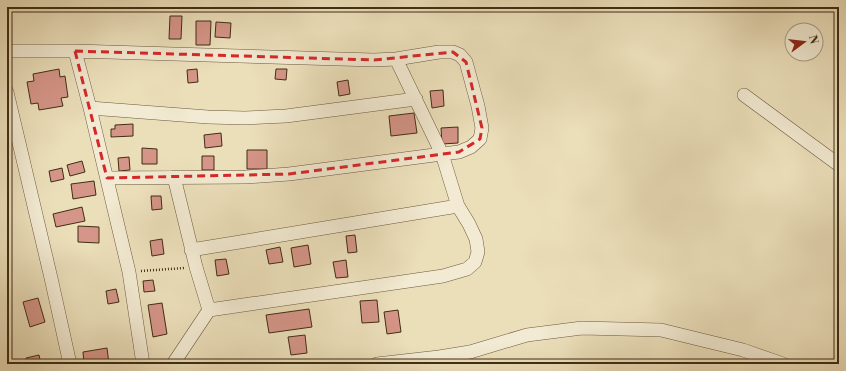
<svg xmlns="http://www.w3.org/2000/svg" width="846" height="371" font-family="'Libre Bodoni',serif">
<rect width="100%" height="100%" fill="#ebdfba"/>
<filter id="stains"><feTurbulence type="fractalNoise" baseFrequency=".005" numOctaves="4"/><feColorMatrix values="0 0 0 0 .2 0 0 0 0 .09 0 0 0 0 .02 0 0 0 .5 -.17"/></filter>
<radialGradient id="worn" r=".72"><stop offset=".6" stop-color="#630" stop-opacity="0"/><stop offset="1" stop-color="#630" stop-opacity=".3"/></radialGradient>
<path fill="#d59588" stroke="#412d14" d="M170,16H182L181,39H169Z
M196,21H211L210,45H196Z
M216,22L231,23L230,38L215,37Z
M59,69L60,77L65,76L68,97L61,98L63,106L39,110L38,103L31,104L27,82L34,81L33,74Z
M197,69L198,82L188,83L187,70Z
M276,69H287L286,80L275,79Z
M348,80L350,94L339,96L337,82Z
M443,90L444,106L432,108L430,91Z
M414,113L417,133L391,136L389,116Z
M133,124V136L111,137V129H115V125Z
M458,127V143L442,144L441,128Z
M221,133L222,146L205,148L204,135Z
M142,148L157,149V164H142Z
M247,150H267V169H247Z
M202,156H214V170H202Z
M129,157L130,170L119,171L118,158Z
M82,161L85,172L70,176L67,165Z
M62,168L64,179L51,182L49,171Z
M94,181L96,195L73,199L71,184Z
M151,196H161L162,209L152,210Z
M82,207L85,221L56,227L53,214Z
M78,226L99,227V243L78,242Z
M355,235L357,252L348,253L346,236Z
M162,239L164,254L152,256L150,241Z
M308,245L311,264L294,267L291,248Z
M280,247L283,262L269,264L266,250Z
M226,259L229,274L217,276L215,260Z
M346,260L348,277L336,278L333,262Z
M153,280L155,291L144,292L143,281Z
M116,289L119,302L108,304L106,291Z
M38,298L45,322L30,327L23,302Z
M377,300L379,322L362,323L360,301Z
M162,303L167,334L153,337L148,305Z
M309,309L312,327L269,333L266,315Z
M398,310L401,332L387,334L384,312Z
M305,335L307,353L291,355L288,337Z
M107,348L109,364H84L83,352Z
M39,355L41,364H27L26,358Z"/>
<g fill="none" stroke-linecap="round" stroke-linejoin="round">
<g stroke="#6c5a3e" stroke-width="14">
<path id="minor" d="M7,51H75L374,60L396,59L439,52H453L460,55L466,62L478,106L482,128L480,139L471,147L459,152L442,154L396,59
M75,51L90,108L208,117L245,118L286,116L416,99
M7,92L51,278L70,364
M744,95L839,165
M90,108L129,272L143,364
M174,177L196,267L209,310
M107,178L246,177L289,174L442,154L458,206L469,224L476,239L478,252L475,262L467,269L443,276L209,310L173,364
M191,250L458,206
M377,364L439,357L470,352L527,335L582,328L661,330L743,350L783,364"/>
</g>
<path stroke="#412d14" stroke-width="2.5" stroke-dasharray="1 2" stroke-linecap="butt" d="M141,271L184,268"/>
<use href="#minor" stroke="#f2ead2" stroke-width="13"/>
</g>
<path fill="none" stroke="#d62828" stroke-width="3" stroke-dasharray="8 5" stroke-linejoin="round" d="M75,51L374,60L453,52L466,62L482,128L480,139L459,152L289,174L107,178Z"/>
<rect width="846" height="371" fill="none" stroke="#ebdfba" stroke-width="24"/>
<rect x="8" y="8" width="830" height="355" fill="none" stroke="#412d14" stroke-width="2"/>
<rect x="12" y="12" width="822" height="347" fill="none" stroke="#412d14"/>
<g transform="translate(804 42) rotate(75)"><circle r="19" fill="#f2ead2" stroke="#ab9e86"/>
<path d="M0-3L7 15L0 10L-7 15Z" fill="#8f2418"/>
<text y="-6" font-size="11" font-weight="bold" text-anchor="middle" fill="#412d14">N</text>
</g>
<rect width="100%" height="100%" filter="url(#stains)"/>
<rect width="100%" height="100%" fill="url(#worn)"/>
</svg>
